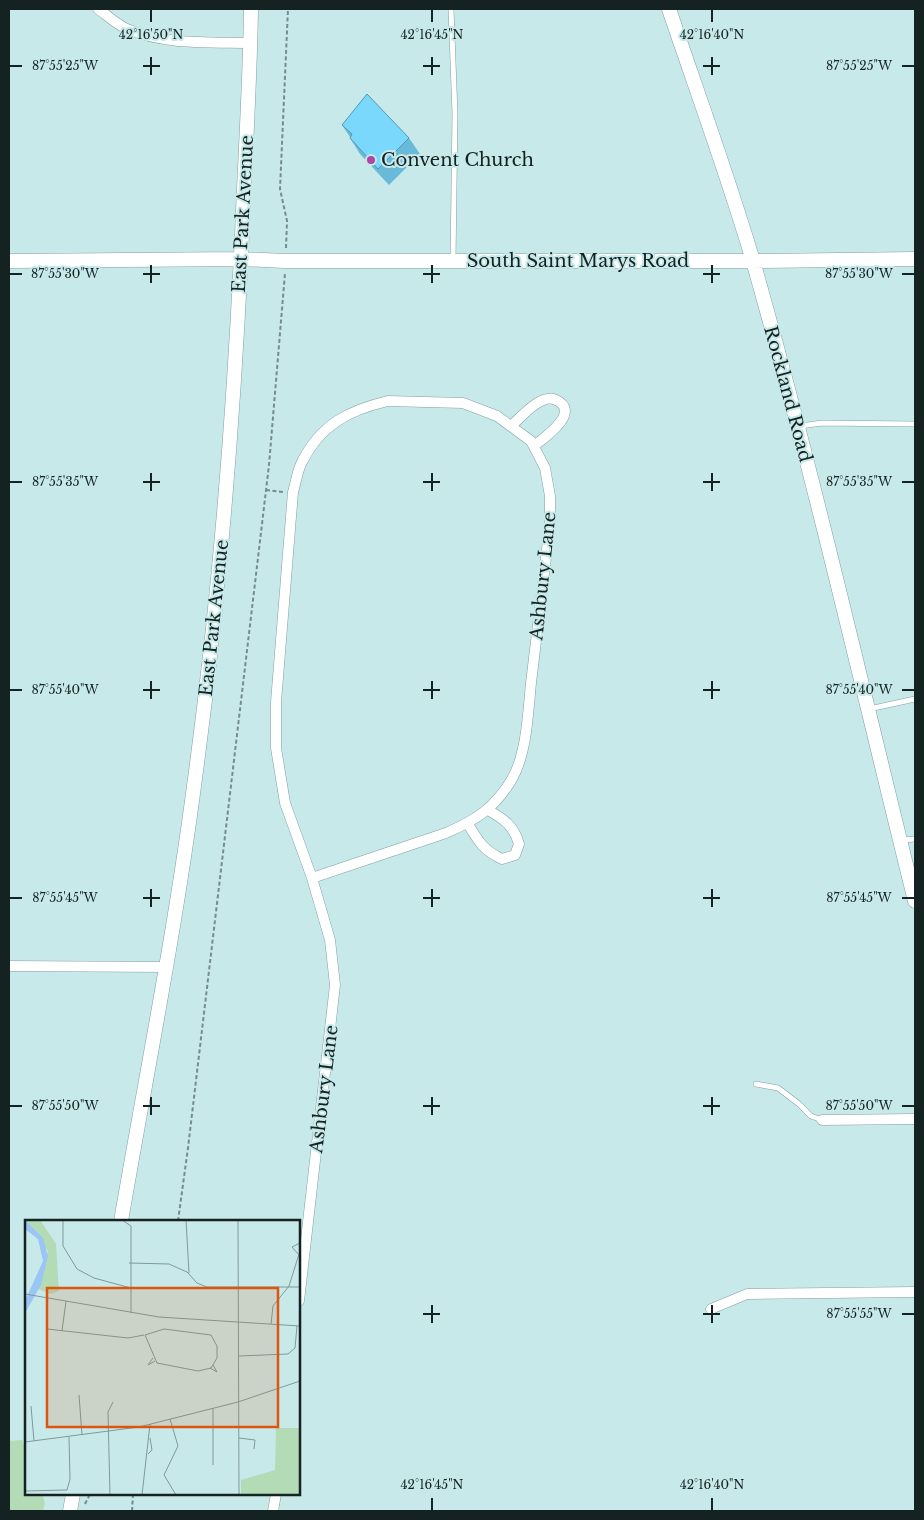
<svg xmlns="http://www.w3.org/2000/svg" width="924" height="1520" font-family="'Libre Baskerville',serif">
<rect width="100%" height="100%" fill="#c8e9ea"/>
<path fill="#b3dcb6" d="M22,1440L25,1449L26,1494H42L45,1503L43,1511H9V1441Z"/>
<g fill="none" stroke-linecap="round" stroke-linejoin="round">
<g stroke="#80a0a1" stroke-width="6">
<path id="lane" d="M451,9L455,114L453,261
M800,426L822,423L915,424
M869,709L915,699
M901,840L915,839
M756,1084L778,1088L799,1104L811,1116L822,1120"/>
</g>
<g stroke="#80a0a1" stroke-width="11">
<path id="street" d="M98,9C107,15 116,24 127,29C165,45 209,42 250,43
M388,401L463,403L497,416L531,441L545,468L550,496V524C544,577 537,630 531,683C528,712 527,753 512,779C495,808 476,820 446,833L312,878L285,803L276,748V702L293,492C296,483 297,471 302,462C320,425 349,410 388,401Z
M511,426C520,418 530,406 541,401C546,398 552,398 556,400C582,412 544,438 534,446
M468,824C478,841 483,850 502,859L515,855L519,844C514,826 504,819 488,810
M9,966L165,967
M822,1120L915,1119
M299,1301L335,985L330,940L312,878
M711,1309L747,1294L915,1292
M273,1511L276,1494"/>
</g>
<g stroke="#80a0a1" stroke-width="15">
<path id="secondary" d="M669,9C697,92 728,176 753,261C813,472 862,688 915,901
M9,261L241,259L285,261H753L915,259
M121,1221C146,1076 175,931 194,786C220,595 235,403 243,211C246,144 250,76 251,9
M70,1511L73,1494"/>
</g>
<path stroke="#748c8d" stroke-width="2" stroke-dasharray="4 2.5" stroke-linecap="butt" d="M286,248L287,221L280,189L288,9
M266,490L283,492
M178,1221L188,1148L269,465L285,273
M85,1504L90,1494
M132,1511L133,1494"/>
<use href="#lane" stroke="#fff" stroke-width="5"/>
<use href="#street" stroke="#fff" stroke-width="10"/>
<use href="#secondary" stroke="#fff" stroke-width="14"/>
</g>
<path fill="#69bad9" d="M342,125L409,138L420,154L389,185L360,154L350,138V137Z"/>
<path fill="#7ad8fc" stroke="#5597b0" d="M367,94L409,138L378,169L350,138L352,134L342,125Z"/>
<path fill="none" stroke="#152222" stroke-width="2" d="M151,10V22M432,10V22M712,10V22M151,57V75M432,57V75M712,57V75M10,66H22M143,66H160M423,66H440M703,66H720M902,66H914M151,265V283M432,265V283M712,265V283M10,274H22M143,274H160M423,274H440M703,274H720M902,274H914M151,473V491M432,473V491M712,473V491M10,482H22M143,482H160M423,482H440M703,482H720M902,482H914M151,681V699M432,681V699M712,681V699M10,690H22M143,690H160M423,690H440M703,690H720M902,690H914M151,889V907M432,889V907M712,889V907M10,898H22M143,898H160M423,898H440M703,898H720M902,898H914M151,1097V1115M432,1097V1115M712,1097V1115M10,1106H22M143,1106H160M423,1106H440M703,1106H720M902,1106H914M432,1305V1323M712,1305V1323M423,1314H440M703,1314H720M902,1314H914M432,1498V1510M712,1498V1510"/>
<circle fill="#ae46a8" stroke="#c8e9ea" stroke-width="2" cx="371" cy="160" r="5"/>
<g text-anchor="middle" stroke-width="4" stroke-linejoin="round" paint-order="stroke">
<g font-size="18" fill="#152222" stroke="#c8e9ea" text-anchor="start">
<text x="381" y="166">Convent Church</text>
</g>
<g font-size="18" fill="#152222" stroke="#c8e9ea">
<text transform="translate(243 214) rotate(-87)" y="6">East Park Avenue</text>
<text x="578" y="267">South Saint Marys Road</text>
<text transform="translate(788 394) rotate(75)" y="6">Rockland Road</text>
<text transform="translate(543 576) rotate(-84)" y="6">Ashbury Lane</text>
<text transform="translate(214 618) rotate(-84)" y="6">East Park Avenue</text>
<text transform="translate(324 1089) rotate(-83)" y="6">Ashbury Lane</text>
</g>
</g>
<g transform="translate(25 1220)">
<rect width="275" height="275" fill="#c8e9ea"/>
<path d="M0,0L16,1L31,24L34,71L25,74L13,69L23,31ZM251,208H275V275H216V260L250,250Z" fill="#b3dcb6"/>
<path d="M0,0L18,18L23,36L16,65L0,93V81L18,41L13,19L0,9Z" fill="#9ac5f5"/>
<path fill="none" stroke="#80999a" stroke-width="1" d="M38,0V26L52,49L69,58L106,68M97,0L106,6V93M161,0L164,53M213,0L214,275M273,34L267,27L275,23M104,43L144,44L162,52L172,63L182,67H275M0,74L134,97L275,106M246,104L248,86L264,66L275,31M22,109L103,118L119,115M139,109L186,115L192,126V138L186,148L173,151L132,143L120,115ZM37,111L41,81M214,136L263,134L270,128L272,106M128,138L123,145L130,141M185,148L192,152L188,145M54,175L57,215M6,186L9,221M188,188V245M145,199L153,226L139,255L151,275M214,218L230,220L229,229M0,222L114,207L213,182L275,161M123,234L127,230L125,218M0,271L42,270L45,259L44,217M85,275L83,192L88,182M117,275L125,204"/>
<path fill="#dd560d" fill-opacity="0.15" stroke="#dd560d" stroke-width="2.5" d="M22,68H253V207H22Z"/>
<rect width="275" height="275" fill="none" stroke="#152222" stroke-width="2.5"/>
</g>
<g font-size="12" text-anchor="middle" fill="#152222" stroke="#c8e9ea" stroke-width="4" stroke-linejoin="round" paint-order="stroke">
<text x="151" y="39">42°16'50"N</text>
<text x="432" y="39">42°16'45"N</text>
<text x="712" y="39">42°16'40"N</text>
<text x="859" y="70">87°55'25"W</text>
<text x="65" y="70">87°55'25"W</text>
<text x="859" y="278">87°55'30"W</text>
<text x="65" y="278">87°55'30"W</text>
<text x="859" y="486">87°55'35"W</text>
<text x="65" y="486">87°55'35"W</text>
<text x="65" y="694">87°55'40"W</text>
<text x="859" y="694">87°55'40"W</text>
<text x="65" y="902">87°55'45"W</text>
<text x="859" y="902">87°55'45"W</text>
<text x="65" y="1110">87°55'50"W</text>
<text x="859" y="1110">87°55'50"W</text>
<text x="859" y="1318">87°55'55"W</text>
<text x="432" y="1489">42°16'45"N</text>
<text x="712" y="1489">42°16'40"N</text>
</g>
<rect width="924" height="1520" fill="none" stroke="#152222" stroke-width="20"/>
</svg>
